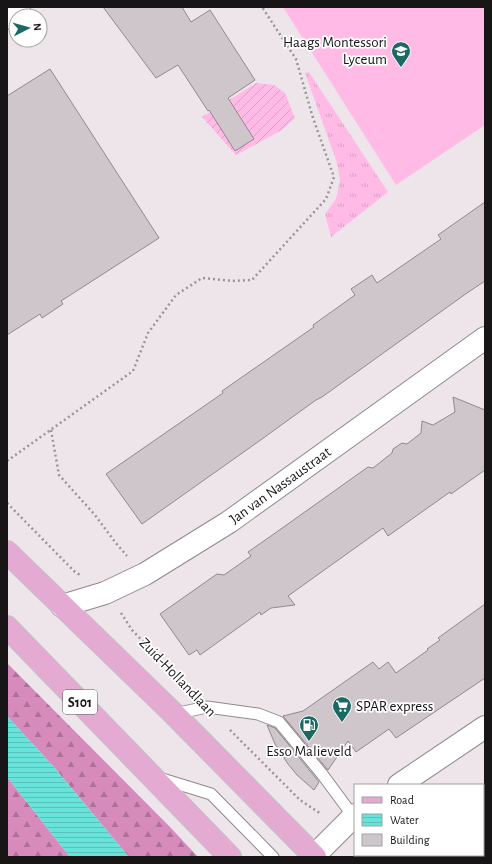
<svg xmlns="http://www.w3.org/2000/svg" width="492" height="864" font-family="'Alegreya Sans',sans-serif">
<defs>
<pattern id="grass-tufts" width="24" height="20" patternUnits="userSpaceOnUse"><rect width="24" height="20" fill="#ffbbe6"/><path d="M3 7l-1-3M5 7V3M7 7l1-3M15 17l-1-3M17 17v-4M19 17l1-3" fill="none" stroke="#daa0c5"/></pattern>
<pattern id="forest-firs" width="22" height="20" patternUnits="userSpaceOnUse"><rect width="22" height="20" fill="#d78bbc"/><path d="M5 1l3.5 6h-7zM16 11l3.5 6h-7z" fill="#ad7098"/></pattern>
<pattern id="garden-furrows" width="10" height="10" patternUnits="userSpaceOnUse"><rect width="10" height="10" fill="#ffbbe6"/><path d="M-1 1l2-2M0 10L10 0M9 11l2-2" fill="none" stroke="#daa0c5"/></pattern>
<pattern id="water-rules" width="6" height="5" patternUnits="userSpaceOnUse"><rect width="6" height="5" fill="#68e3d9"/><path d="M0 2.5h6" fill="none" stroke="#59c2ba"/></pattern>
</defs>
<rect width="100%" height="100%" fill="#ede5ea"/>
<path fill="url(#grass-tufts)" d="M309,72L388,192L331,237L325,214L336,199L340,180L337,163L305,73Z"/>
<path fill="url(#forest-firs)" d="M7,663L170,827L198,857H129L53,766L7,716Z
M7,777L70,857H7Z"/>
<path fill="url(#garden-furrows)" d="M256,83L274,85L285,93L295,118L282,130L236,155L202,117Z"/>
<path fill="#ffbbe6" d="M283,7H485V125L396,185Z"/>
<path fill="url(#water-rules)" d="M7,716L53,766L129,857H70L7,777Z"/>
<path fill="#cec6cb" stroke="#91898e" d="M103,7H182L191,22L210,10L255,80L228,98L254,139L235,151L209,110L208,111L178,65L156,78Z
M50,69L159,238L61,301L63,304L42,318L40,314L7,335V96Z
M485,202V281L467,293L322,397L316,400L255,444L142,524L106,474L223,393L222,391L314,327L313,325L355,295L351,289L372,275L377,283L441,239L438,235Z
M453,397L485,410V470L451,494L450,492L388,536L383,528L288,596L295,605L271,608L261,615L260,612L200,655L197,650L189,655L160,614L217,574L224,575L251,556L248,552L271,536L368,467L373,468L392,453L393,449L402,443L407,444L421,433L422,421L433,425L455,412Z
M485,604V678L396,738L389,729L356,752L348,741L328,770L283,716L303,711L373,662L379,669L388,662L396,673L428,650L427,649L440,640L438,638Z
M267,725L275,728L319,782L314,790L297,775L288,764L275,744Z"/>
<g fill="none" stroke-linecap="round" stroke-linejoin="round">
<g stroke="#90888d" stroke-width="13">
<path id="lane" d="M174,714L207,707L258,714L279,722L322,774L353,816
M159,778L211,794L273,857"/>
</g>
<g stroke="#90888d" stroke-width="24">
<g id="street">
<path d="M7,18L19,7"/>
<path id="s1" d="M62,606L105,593L145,574L229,522L485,338"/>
<path d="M399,785L485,727"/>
<path d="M314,856L355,815"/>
</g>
</g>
<g stroke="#c3c2c3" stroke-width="24">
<path id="primary" d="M7,552L174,714L315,857
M7,627L230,857"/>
</g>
<path stroke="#9b9498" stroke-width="2.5" stroke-dasharray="2 3" stroke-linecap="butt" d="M51,430L59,475L95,515L115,542L127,556
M7,461L133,371L148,333L176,295L202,278L232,281L252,280L326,199L334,177L313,118L296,59L262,7
M7,503L74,571L80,575
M121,613L132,630L192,692
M230,730L300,800L321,814
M364,855L366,857"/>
<use href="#lane" stroke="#fff" stroke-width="11"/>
<use href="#street" stroke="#fff" stroke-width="22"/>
<use href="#primary" stroke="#e5aad2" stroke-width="22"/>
</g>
<defs>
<g id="school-pin" transform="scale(1)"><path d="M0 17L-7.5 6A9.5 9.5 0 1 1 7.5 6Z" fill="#1c6863" stroke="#fff"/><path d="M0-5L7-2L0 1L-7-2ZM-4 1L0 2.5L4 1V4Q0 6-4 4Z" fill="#fff"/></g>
<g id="supermarket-pin" transform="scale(1)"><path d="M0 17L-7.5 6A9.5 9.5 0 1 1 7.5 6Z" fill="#1c6863" stroke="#fff"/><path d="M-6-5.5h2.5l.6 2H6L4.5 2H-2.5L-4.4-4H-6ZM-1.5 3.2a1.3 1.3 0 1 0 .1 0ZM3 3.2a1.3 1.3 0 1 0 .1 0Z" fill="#fff"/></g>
<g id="fuel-pin" transform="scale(1)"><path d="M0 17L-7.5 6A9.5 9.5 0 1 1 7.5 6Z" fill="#1c6863" stroke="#fff"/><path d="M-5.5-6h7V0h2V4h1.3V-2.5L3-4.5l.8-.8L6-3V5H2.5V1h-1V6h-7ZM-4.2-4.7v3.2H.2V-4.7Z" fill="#fff"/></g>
</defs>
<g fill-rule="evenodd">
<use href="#school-pin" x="401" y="51"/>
<use href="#supermarket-pin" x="342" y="706"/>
<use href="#fuel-pin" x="309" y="725"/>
</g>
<g text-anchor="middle" stroke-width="3.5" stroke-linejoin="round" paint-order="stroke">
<rect fill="#fff" stroke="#5d5b5d" stroke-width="1" x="63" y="690" width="34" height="24" rx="3"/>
<g font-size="14" font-weight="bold" fill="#181517">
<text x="80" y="707">S101</text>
</g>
<g font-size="15" fill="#181517" stroke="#fff" text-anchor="end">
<text x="387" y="47">Haags Montessori<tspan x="387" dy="17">Lyceum</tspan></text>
<text x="356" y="711" text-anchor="start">SPAR express</text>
<text x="309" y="756" text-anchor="middle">Esso Malieveld</text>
</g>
<g font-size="15" fill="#181517" stroke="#fff">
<text dy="5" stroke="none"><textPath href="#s1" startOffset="251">Jan van Nassaustraat</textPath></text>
<text transform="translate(178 677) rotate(46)" y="5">Zuid-Hollandlaan</text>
</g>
</g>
<rect width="492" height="864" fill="none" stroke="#181517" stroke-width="16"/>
<rect x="354" y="784" width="130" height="72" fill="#ffffff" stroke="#a3a1a2"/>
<rect x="362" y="797" width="20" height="6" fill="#e5aad2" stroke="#a3a1a2"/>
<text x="390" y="804" font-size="12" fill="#181517">Road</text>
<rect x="362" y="814" width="20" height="12" fill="url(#water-rules)" stroke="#a3a1a2"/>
<text x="390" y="824" font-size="12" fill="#181517">Water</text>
<rect x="362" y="834" width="20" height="12" fill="#cec6cb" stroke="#a3a1a2"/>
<text x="390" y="844" font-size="12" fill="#181517">Building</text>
<g transform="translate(28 28) rotate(84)"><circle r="19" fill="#ffffff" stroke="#a3a1a2"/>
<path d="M0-3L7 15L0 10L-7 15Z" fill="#1c6863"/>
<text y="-6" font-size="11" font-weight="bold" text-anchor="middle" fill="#181517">N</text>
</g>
</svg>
